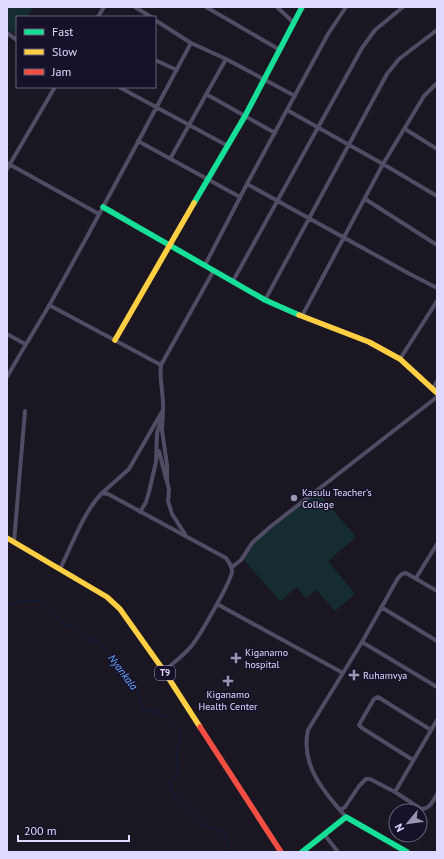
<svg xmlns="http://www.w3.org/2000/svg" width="444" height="859" font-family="'PT Sans',sans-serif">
<rect width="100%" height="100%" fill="#1a1723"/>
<path fill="#152d31" d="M7,7H34L27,17H17V32L15,34L7,29Z
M317,491L356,537L328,561L355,594L335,611L317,590L306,598L297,587L280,601L242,558L251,545Z"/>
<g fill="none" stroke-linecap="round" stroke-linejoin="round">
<path stroke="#0c1b45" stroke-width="1" d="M7,606L18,602L38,600C46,606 51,615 60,621C63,623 67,624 71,626C74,628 77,632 80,634C86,638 93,640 99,644C121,659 136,683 142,709C148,711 152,711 157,712C165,714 181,727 181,736C181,743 177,750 176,757C176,773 185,766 171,782L170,789L177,799L204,824L221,832L227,839L232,852"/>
<path stroke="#504c64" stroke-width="4" d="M135,7L151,17
M206,7L280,50
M277,7L294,23
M98,17L104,7
M155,20L191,43L226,59L295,96
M7,33L17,40
M155,60L177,70
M119,87L228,146
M206,94L275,133
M287,110L383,164L437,196
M405,129L437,149
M138,141L240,197
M170,159L226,59
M7,163L99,214
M7,169L55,87
M247,184L408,273L437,288
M365,199L437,245
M205,265L247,184L328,34L346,7
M233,281L362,48L375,30L403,7
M265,300L387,74L399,59L437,30
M49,305L161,365
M302,316L383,164L424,96L437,83
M7,334L25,344
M400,359L437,301
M7,377C21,352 36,328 50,304C98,218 144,130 191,43
M433,388L437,381
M163,411L162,430L167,465V481L169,490L168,501L172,514L185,534
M159,451L166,479
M102,493L129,469L163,410C164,395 159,380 161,365L214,270
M140,512L146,502L149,492L156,462L157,433L162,418
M14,542L25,411
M232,567L241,560L252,543L270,527L437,397
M60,569C72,545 84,511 102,493L108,494L226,558C229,562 232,566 232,571C232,580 200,635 193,644C185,655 174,662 164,671
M416,578L437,544
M217,604L343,673
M381,607L437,641
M362,642L437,687
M413,760L362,728L359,725L374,699L378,697L431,730
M395,792L437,720
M340,810L345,807L359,786L366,779H370L395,792L421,809C430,809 433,801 437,794
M346,817C324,792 300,765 308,730L362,642L398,578L402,574L406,573L437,591
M324,834L338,852"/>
<path stroke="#16e098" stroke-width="5.5" d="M194,203L245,116L302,7
M103,207L265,300L299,315
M302,852L346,817L407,852"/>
<path stroke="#ffcf43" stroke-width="5.5" d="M299,315L369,342L400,359L437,393
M115,340L194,203
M7,538L107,597L120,609L164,671L200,727"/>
<path stroke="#f24e42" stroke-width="5.5" d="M200,727L281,852"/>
</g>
<g fill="#9b95b2" stroke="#171129" stroke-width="1.5">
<circle cx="294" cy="498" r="4"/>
<path d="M234 652h4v4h4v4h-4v4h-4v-4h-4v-4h4z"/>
<path d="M352 669h4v4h4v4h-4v4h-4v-4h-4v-4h4z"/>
<path d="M226 675h4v4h4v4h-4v4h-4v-4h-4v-4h4z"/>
</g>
<g text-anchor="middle" stroke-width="3" stroke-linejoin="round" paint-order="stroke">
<rect fill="#171129" stroke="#a49dbf" stroke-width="1" x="155" y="666" width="20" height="14" rx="3"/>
<g font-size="9" font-weight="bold" fill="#e1d9ff">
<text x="165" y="676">T9</text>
</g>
<g font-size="10" fill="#e1d9ff" stroke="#171129" text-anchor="start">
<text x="302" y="496">Kasulu Teacher's<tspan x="302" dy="12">College</tspan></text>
<text x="245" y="656">Kiganamo<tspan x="245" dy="12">hospital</tspan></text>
<text x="363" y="679">Ruhamvya</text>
<text x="228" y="698" text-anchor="middle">Kiganamo<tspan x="228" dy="12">Health Center</tspan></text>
</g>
<g font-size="11" font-style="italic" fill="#68a9fe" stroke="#171129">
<text transform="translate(123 672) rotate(53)" y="4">Nyankala</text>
</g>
</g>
<rect width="444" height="859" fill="none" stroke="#e1d9ff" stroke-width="16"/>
<rect x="16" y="16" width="140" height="72" fill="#171129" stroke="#68617f"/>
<rect x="24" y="29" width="20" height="6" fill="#16e098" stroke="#68617f"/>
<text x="52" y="36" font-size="12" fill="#e1d9ff">Fast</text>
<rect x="24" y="49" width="20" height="6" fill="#ffcf43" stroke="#68617f"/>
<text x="52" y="56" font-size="12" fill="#e1d9ff">Slow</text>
<rect x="24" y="69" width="20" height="6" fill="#f24e42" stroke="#68617f"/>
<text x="52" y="76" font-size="12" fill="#e1d9ff">Jam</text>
<g transform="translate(408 823) rotate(241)"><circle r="19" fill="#171129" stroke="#68617f"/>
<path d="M0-3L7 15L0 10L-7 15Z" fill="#9b95b2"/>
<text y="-6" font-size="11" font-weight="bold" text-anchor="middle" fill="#e1d9ff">N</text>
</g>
<path d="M18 835v6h111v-6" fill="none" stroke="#e1d9ff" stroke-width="2"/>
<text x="24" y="835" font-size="12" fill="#e1d9ff" stroke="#171129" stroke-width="3" paint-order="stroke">200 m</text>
</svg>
